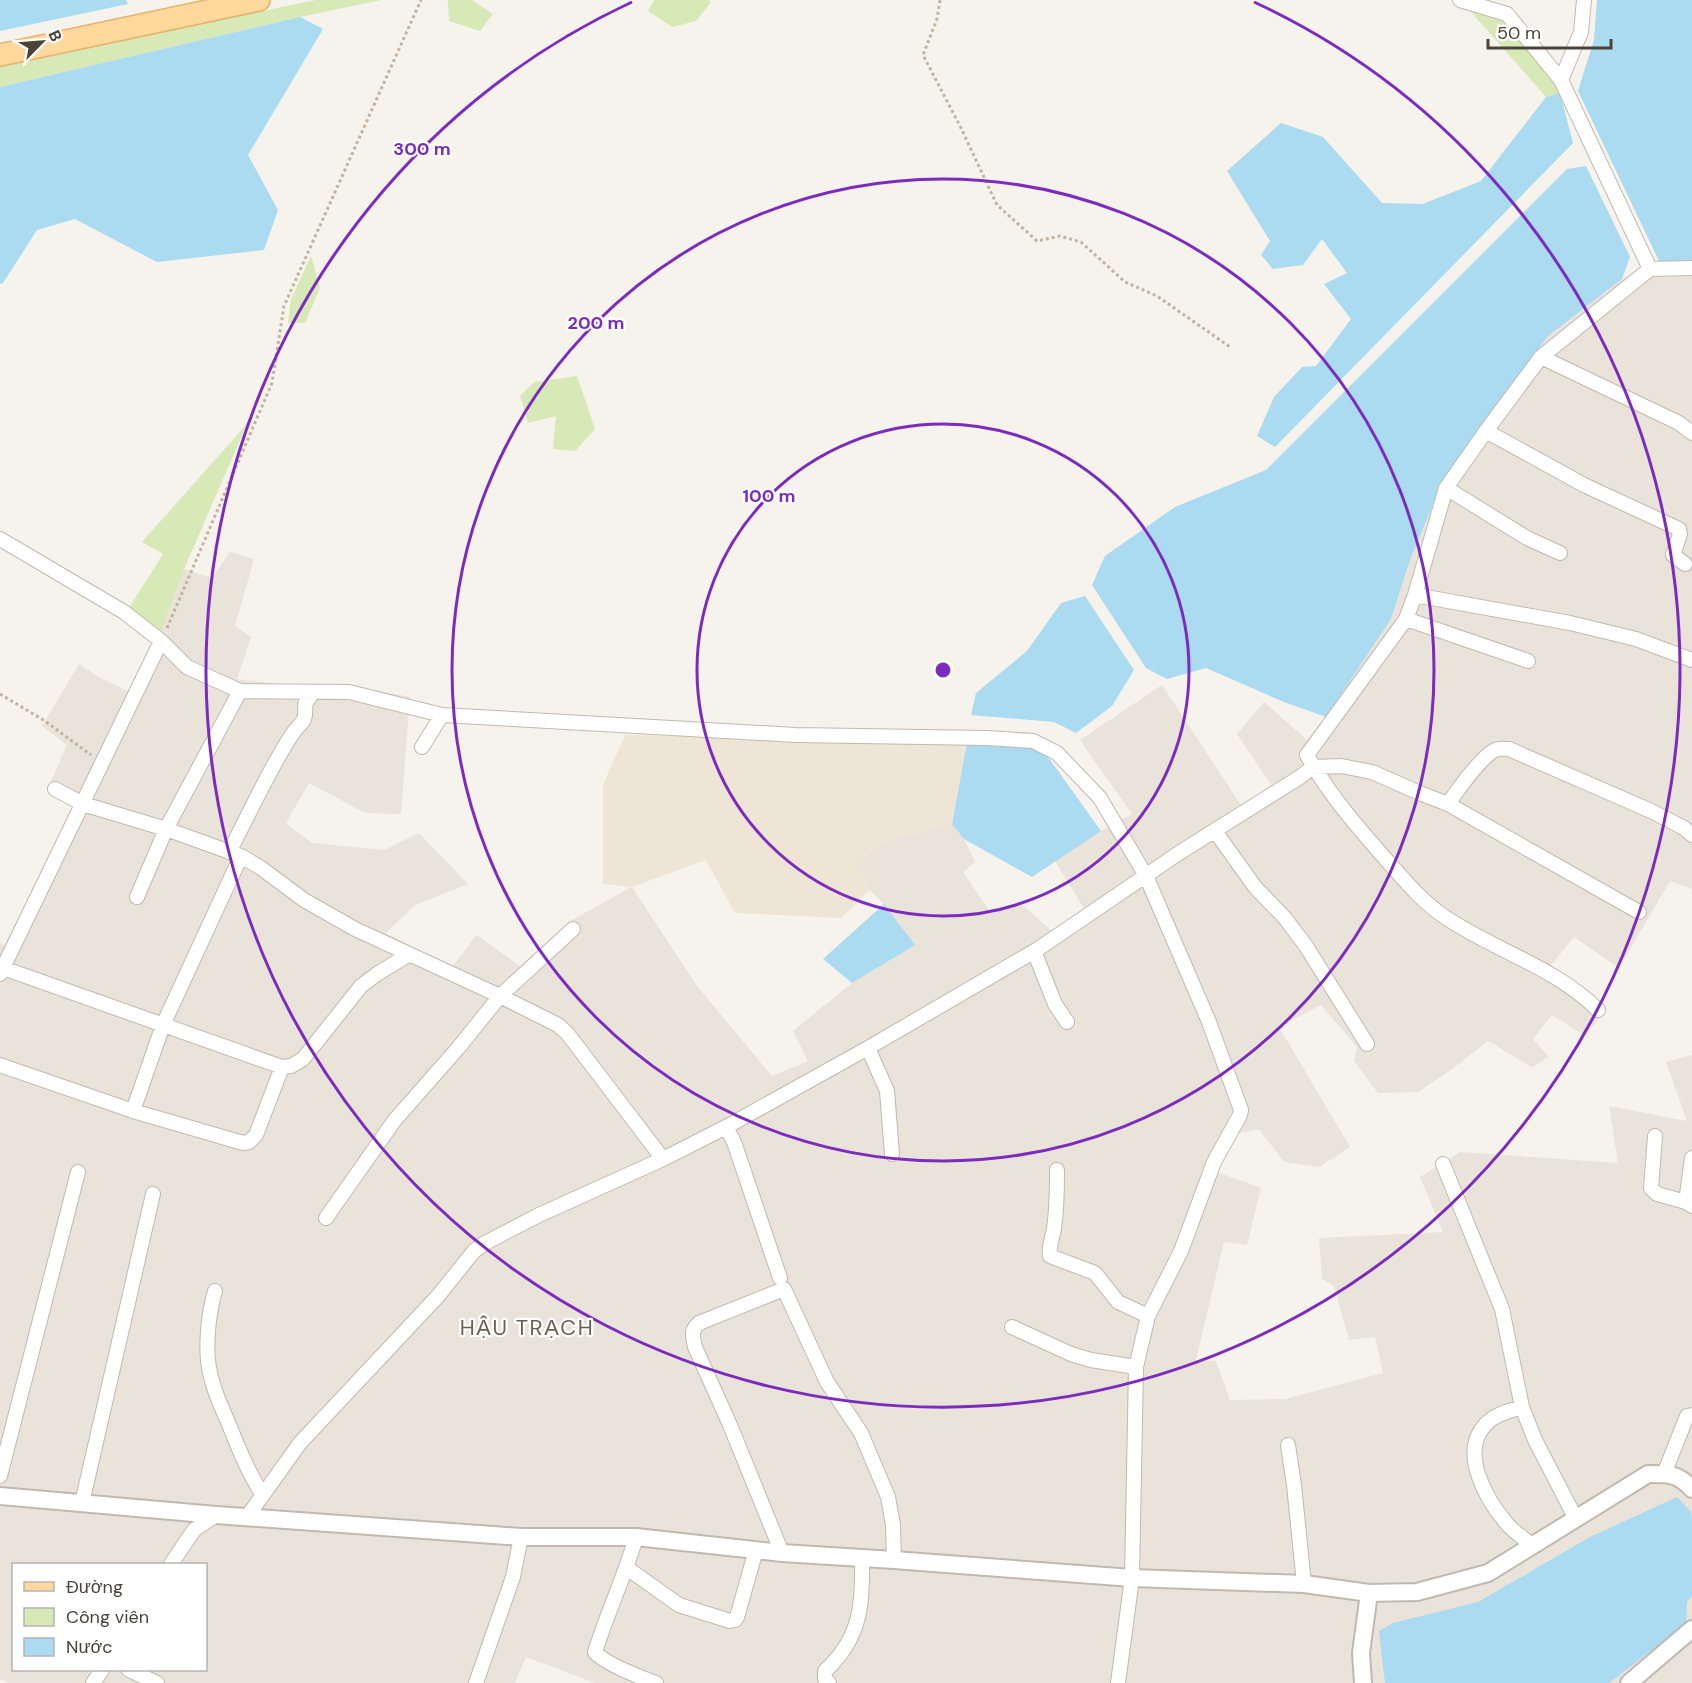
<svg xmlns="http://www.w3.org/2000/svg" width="1692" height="1683" font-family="'DM Sans',sans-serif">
<rect width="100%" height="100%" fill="#f6f2ec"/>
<path fill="#eae3da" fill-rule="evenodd" d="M1692,261V889L1670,881L1619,968L1574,937L1549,968L1574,984L1606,1012L1584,1035L1552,1015L1533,1039L1549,1057L1532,1067L1488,1041L1452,1069L1418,1092L1378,1093L1354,1061L1357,1047L1321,1005L1279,1027L1350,1147L1319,1167L1284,1162L1259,1129L1239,1133L1217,1172L1261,1188L1247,1245L1224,1242L1196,1360L1216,1361L1230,1400L1285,1399L1383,1373L1375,1337L1349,1340L1334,1286L1322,1279L1319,1238L1443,1232L1420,1177L1460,1152L1618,1163L1609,1106L1687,1121L1666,1062L1692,1055V1683H595L526,1657L515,1683H9L0,1679V943L6,946L77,805L48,788L67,745L42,726L79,664L100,678L128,691L161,633L184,569L212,578L230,552L254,559L235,626L251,637L237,679L276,684H344L410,697L401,814L365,813L309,783L286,823L312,843L384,850L419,833L468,884L415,905L386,933L452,967L477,935L521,967L570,921L632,887L697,986L772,1076L808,1061L793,1031L852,983L914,945L884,904L870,890L855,863L890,840L952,824L964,839L975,862L963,872L991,913L1019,902L1052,931L1086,912L1055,861L1101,831L1132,814L1080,740L1162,685L1241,805L1271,785L1237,734L1264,702L1307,740L1326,717L1391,619L1410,560L1440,487L1491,414L1548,336L1622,279L1660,263ZM14,1564H206V1670H14Z"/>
<path fill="#efe5d6" d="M625,735L967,742L952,824L890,840L856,863L870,890L841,918L735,913L706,860L632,887L603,884V785Z"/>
<path fill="#d7e9b6" d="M316,0H381L300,17L0,87V65Z
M446,0H472L493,14L480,31L449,21L448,1Z
M654,0H709L711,2L696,21L672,27L648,11Z
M1471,12L1502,20L1553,79L1560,93L1546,97Z
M311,256L320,288L305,323H288L291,299Z
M577,376L595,429L575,451L553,449L556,416L528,423L520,396L534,382Z
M247,424L184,569L161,633L129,608L163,554L142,542Z"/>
<path fill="#aadbf1" d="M0,0H126L128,4L0,31Z
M1597,0H1692V261L1660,263L1578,91L1594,40Z
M300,17L323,29L248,155L278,210L264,250L157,262L75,219L37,230L3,283L0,284V87Z
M1560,93L1573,143L1275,447L1257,436L1274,397L1302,367L1316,366L1351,319L1324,284L1347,273L1322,239L1303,265L1273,269L1261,255L1270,241L1227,171L1281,123L1323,137L1382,203L1423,204L1481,181L1546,97Z
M1586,166L1630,257L1622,279L1548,336L1491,414L1440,487L1410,560L1391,619L1326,717L1284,702L1206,668L1167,679L1146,668L1092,585L1105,556L1175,507L1266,470L1567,169Z
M1085,596L1134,670L1112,706L1076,733L1054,722L971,715L976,693L1027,651L1061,603Z
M967,742L1025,743L1048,757L1101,831L1032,877L964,839L952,824Z
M884,904L915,945L852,983L823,959Z
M1677,1497L1691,1512L1692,1519V1596L1687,1602L1686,1624L1609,1683H1385L1379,1631L1393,1623L1478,1602L1590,1537Z"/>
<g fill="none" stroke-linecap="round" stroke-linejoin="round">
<g stroke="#c2b9ae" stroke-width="16">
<path id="minor" d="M1460,0L1507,14L1561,80L1650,269L1692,268
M1561,80L1581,32L1584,0
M1541,357L1679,423L1692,433
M1486,431L1584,485L1679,529L1680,534L1673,555L1685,564
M1446,488L1527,538L1560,553
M0,539L124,612L161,641L187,667L240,691L349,692L442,715L796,735L987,738L1033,741L1057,753L1100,798L1146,876L1209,1022L1241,1110L1240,1115L1214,1162L1181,1251L1148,1316L1136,1367L1132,1578L1118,1683
M1415,595L1570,623L1636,639L1692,660
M1406,619L1528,661
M422,747L442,715
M55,789L83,804L166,829L241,856L261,868L304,900L355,929L500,996L558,1025L567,1033L580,1050L663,1159
M1448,804L1639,912
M1215,831L1255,887L1284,917L1306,946L1367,1044
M229,852C250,813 267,773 291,736C300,721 307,725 305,704L313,692
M137,897L166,829L240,691
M1034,951L1055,1004L1067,1022
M3,968L282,1067L291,1066L303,1059L361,986L377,974L408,955
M0,974L161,641
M1598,1010C1554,966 1492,950 1442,915C1422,901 1406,882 1390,864C1360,830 1329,795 1307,755L1406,619L1415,595L1446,488L1486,431L1541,357L1650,269
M868,1048L887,1091L892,1154
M0,1065L133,1111L243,1143L249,1142L256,1135L282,1067
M133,1111L163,1025L241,856
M726,1127L734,1142L780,1278
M1655,1136L1651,1188L1657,1194L1686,1202
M1443,1164L1502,1309L1522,1407L1535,1440L1576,1519
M1057,1170C1057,1190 1057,1209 1054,1228C1053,1237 1048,1246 1050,1256L1095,1273L1118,1302L1148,1316
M1692,1206L1686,1202L1692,1158
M326,1218L394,1121L459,1047L500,996L573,929
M215,1291C209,1311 206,1340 208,1360C210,1382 219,1402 228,1422C238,1447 248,1472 262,1494
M1012,1327L1071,1354L1091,1360L1136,1367
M1522,1407C1509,1411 1495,1414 1485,1425C1459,1453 1487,1501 1508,1525C1515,1533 1525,1539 1533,1546
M1288,1445L1294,1485L1304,1584
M1664,1474L1687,1416L1692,1415
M0,1476L78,1172
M82,1503L153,1194
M247,1517L300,1443L438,1296L474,1251L485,1243L539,1215L663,1159L726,1127L868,1048L1038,949L1179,853L1300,777L1313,767L1341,766L1372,772L1422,794L1448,804C1457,791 1482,756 1495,750C1500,748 1504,749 1509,749L1651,811L1684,828L1692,835
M636,1537C625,1576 607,1613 595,1652C603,1663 642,1678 656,1683
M782,1553L730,1425L695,1347C693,1336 690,1331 699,1323L784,1289L827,1382L861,1433L888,1497L893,1525L894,1560
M171,1564L194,1530L216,1515
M627,1568L679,1605L730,1621L735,1620L737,1617L756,1550
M129,1670L157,1683
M93,1683L102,1670
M476,1683L513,1577L521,1537
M829,1683L825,1679V1671C861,1638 863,1604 862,1558"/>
</g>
<g stroke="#c2b9ae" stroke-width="20">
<path id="tertiary" d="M0,1496L216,1515L521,1537H636L782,1553L894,1560L1132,1578L1304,1584L1369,1593
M1363,1683L1361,1653L1369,1593L1417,1592L1488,1573L1648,1474C1668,1474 1678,1473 1692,1489
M1629,1683L1692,1629"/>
</g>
<g stroke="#e4b36c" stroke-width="24">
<path id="primary" d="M0,55L259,0"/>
</g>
<path stroke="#c3b39f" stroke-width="3" stroke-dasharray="3 3" stroke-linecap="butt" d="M940,0L937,19L923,55L961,128L997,205L1037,241L1060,236L1081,242L1125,282L1157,296L1230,347
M167,628L272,383L284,306L421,0
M0,694L45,721L91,755"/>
<use href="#minor" stroke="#fff" stroke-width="14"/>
<use href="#tertiary" stroke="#fff" stroke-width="16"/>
<use href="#primary" stroke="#fed89d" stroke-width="21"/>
</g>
<g fill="none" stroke="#7b2cbf" stroke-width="3">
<circle cx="943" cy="670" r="246"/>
<circle cx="943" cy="670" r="491"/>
<path d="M1254 2A737 737 0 1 1 632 2"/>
</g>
<g text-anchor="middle" stroke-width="4.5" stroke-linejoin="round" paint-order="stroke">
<g font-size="22" letter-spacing="1.5" fill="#6d5f50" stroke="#fff">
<text x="527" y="1335">HẬU TRẠCH</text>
</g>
</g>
<circle cx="943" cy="670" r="9" fill="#7b2cbf" stroke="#fff" stroke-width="3"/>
<g font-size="18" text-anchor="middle" font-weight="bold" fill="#7b2cbf" stroke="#fff" stroke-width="4.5" stroke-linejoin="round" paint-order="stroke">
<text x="422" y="155">300 m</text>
<text x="596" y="329">200 m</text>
<text x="769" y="502">100 m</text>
</g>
<rect x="12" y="1563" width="195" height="108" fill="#ffffff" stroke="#b7b3b0" stroke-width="1.5"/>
<rect x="24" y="1582" width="30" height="9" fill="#fed89d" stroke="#b7b3b0" stroke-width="1.5"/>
<text x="66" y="1593" font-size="18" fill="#4b4239">Đường</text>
<rect x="24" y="1608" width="30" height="18" fill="#d7e9b6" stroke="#b7b3b0" stroke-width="1.5"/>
<text x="66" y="1623" font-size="18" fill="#4b4239">Công viên</text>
<rect x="24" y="1638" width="30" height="18" fill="#aadbf1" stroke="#b7b3b0" stroke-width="1.5"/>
<text x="66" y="1653" font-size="18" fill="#4b4239">Nước</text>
<g transform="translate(42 42) rotate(65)" stroke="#ffffff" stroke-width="4.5" paint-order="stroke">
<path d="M0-4.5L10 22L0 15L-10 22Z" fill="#4b4239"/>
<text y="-9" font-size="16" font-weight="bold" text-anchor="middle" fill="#4b4239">B</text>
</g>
<path d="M1488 39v9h123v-9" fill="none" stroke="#4b4239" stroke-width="3"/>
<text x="1497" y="39" font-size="18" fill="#4b4239" stroke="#ffffff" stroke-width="4.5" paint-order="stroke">50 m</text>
</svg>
